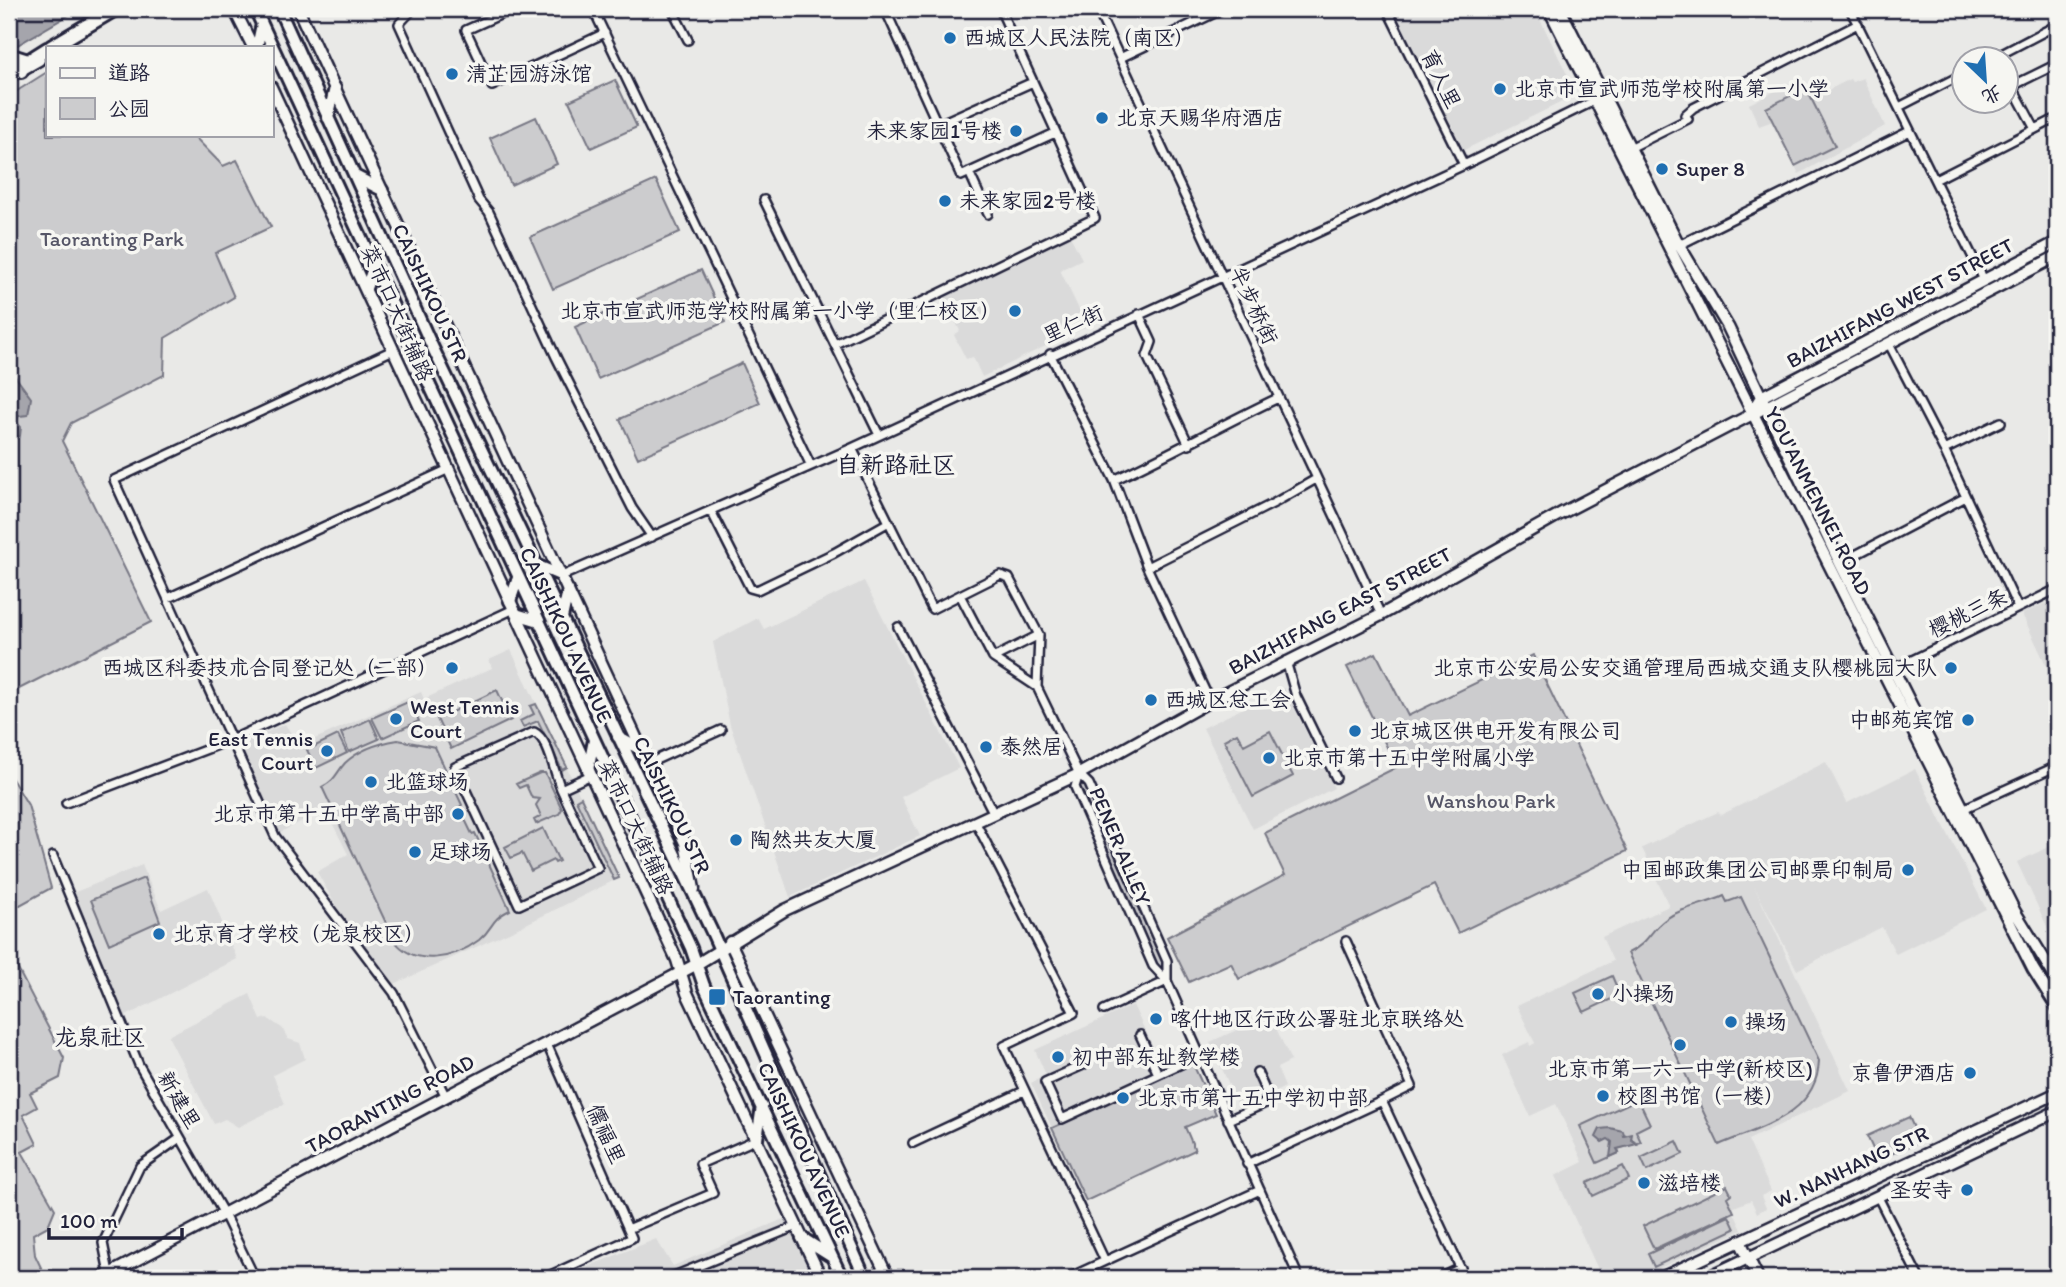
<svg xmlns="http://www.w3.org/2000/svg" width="2066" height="1287" font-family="Itim,'LXGW WenKai TC',sans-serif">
<rect width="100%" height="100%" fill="#e9e9e7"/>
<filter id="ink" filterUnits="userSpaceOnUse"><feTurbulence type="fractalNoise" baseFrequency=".0143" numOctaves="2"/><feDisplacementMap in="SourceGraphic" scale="14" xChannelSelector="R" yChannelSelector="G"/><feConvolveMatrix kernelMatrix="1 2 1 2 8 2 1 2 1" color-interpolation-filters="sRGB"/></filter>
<g filter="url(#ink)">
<path fill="#dadada" d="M1394,9H1535L1569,78L1564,101L1464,150Z
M1801,78L1811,99L1850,79L1852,82L1863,78L1885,126L1799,174L1773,121L1759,126L1749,104Z
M1069,234L1082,259L1060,270L1087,326L982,377L973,357L966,359L954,335L960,331L943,295Z
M864,581L959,768L901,797L920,836L790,897L730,725L713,642L758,618L764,629Z
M2057,598V688L2022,614Z
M511,650L619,878L518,928L392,985L350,931L317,872L348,854L325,809L281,832L235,746L285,724L299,746L421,692L424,699L492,668L489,660Z
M1284,688L1334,788L1253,829L1203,728Z
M1826,762L1847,803L1915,769L1986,909L1896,954L1882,927L1797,970L1754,886L1850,1091L1748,1140L1771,1191L1761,1196L1766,1208L1757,1213L1751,1200L1732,1208L1742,1230L1638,1278H1602L1555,1176L1583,1162L1556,1104L1530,1116L1502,1055L1529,1042L1530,1046L1535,1043L1517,1006L1613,961L1602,937L1669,906L1642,848L1718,812L1721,815Z
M2057,843V948L2017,862Z
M142,865L161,910L208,888L237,959L124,1017L73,893Z
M250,994L261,1020L267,1018L282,1028L288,1039L300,1043L305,1059L273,1075L285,1104L238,1127L225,1119L214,1124L168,1036Z
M1133,1005L1162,1067L1189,1055L1216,1114L1185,1127L1195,1150L1086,1201L1031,1083L1046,1075L1035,1050Z
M1270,1015L1291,1061L1277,1068L1285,1087L1275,1092L1279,1103L1244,1118L1210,1042Z
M788,1217L816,1278H591L587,1267L656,1239L673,1266Z"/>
<path fill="#ccccce" stroke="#777784" stroke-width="2" d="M47,72V135H193L223,166L237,160L271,227L215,253L234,297L165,338L164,375L71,423L62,441L151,622L9,694V96Z
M615,80L637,127L591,148L569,101Z
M1806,88L1835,146L1795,166L1766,108Z
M536,117L557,164L511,185L490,138Z
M656,180L680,232L553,289L530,237Z
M701,270L725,322L598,379L575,327Z
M742,363L760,403L638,458L620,419Z
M1376,653L1408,716L1533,655L1627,851L1458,933L1434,885L1239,979L1231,963L1189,982L1167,937L1285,875L1265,833L1397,767L1347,667Z
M497,690L511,720L451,749L437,719Z
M410,701L419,721L382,738L372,718Z
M536,704L567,767L562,770L538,721L523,727L520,721L534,714L530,706Z
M370,719L379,739L349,752L341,733Z
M1270,731L1293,776L1253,797L1224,740L1237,733L1244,745Z
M338,735L347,753L316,768L307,750Z
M398,740L435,747L462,805L459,807L472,834L475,833L510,910C489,920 495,927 479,940C454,959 415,968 394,940L322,787C336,780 336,773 345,763C360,749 379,743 398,740Z
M540,773H545L562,809L559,814L536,824L534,820L541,816L536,805L540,799L532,798L526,785L519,788L516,784Z
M9,774L28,805L51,888L9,911Z
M1079,774L1089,784L1167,961V981L1153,966L1075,787Z
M581,797L619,878L614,880L576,800Z
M543,828L559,861L555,863L553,860L531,871L522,853L511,858L505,847Z
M144,878L160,921L109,944L91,900Z
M1724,896L1727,902L1741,897L1819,1061C1817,1115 1760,1127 1719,1145L1628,953C1649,943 1649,931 1666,919C1682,907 1705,905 1724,896Z
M9,952L64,1058L60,1078L30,1093L37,1107L23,1115L37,1144L22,1152L55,1209L48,1226L33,1234L35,1255L46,1278H9Z
M1612,976L1620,995L1584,1012L1575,993Z
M1193,1064L1216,1114L1185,1127L1195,1150L1086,1201L1052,1128Z
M1638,1099L1650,1124L1636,1131L1641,1142L1617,1149L1619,1153L1597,1163L1580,1126Z
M1909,1117L1920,1141L1878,1160L1867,1136Z
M1677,1141L1683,1154L1647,1171L1641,1158Z
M1623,1166L1629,1179L1593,1196L1587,1183Z
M1727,1186L1731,1194L1727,1197L1734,1212L1654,1249L1643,1226Z
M1729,1216L1735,1229L1654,1267L1648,1254Z"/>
<path fill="#a5a5ac" stroke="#71717f" stroke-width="2" d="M9,9H79L9,50Z
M9,368L31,398L28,415L19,416L15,421L21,427L20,436L9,441Z
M1610,1128L1623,1131L1624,1136L1632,1134L1631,1139L1637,1144L1617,1149L1619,1153L1610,1157L1612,1142L1608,1139L1602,1142L1596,1137L1600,1129Z"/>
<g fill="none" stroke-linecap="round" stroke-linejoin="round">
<g stroke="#22223b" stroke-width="12">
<path id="street" d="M413,9L399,24L479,200L489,212L556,357L632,508L652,537
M513,9L466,30L492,86L605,33
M593,9L811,466
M672,9L688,40
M885,9L961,176L1055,133
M1097,9L1381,615
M1387,9L1464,165
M1850,9L1984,280
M1120,58L1223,9
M1990,60L2057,25
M1899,107L1965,73
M937,125L1033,82
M2035,129L2012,86L2057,64
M1630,148L1688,119L1685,115L1693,108L1858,24
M969,172L988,214
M1935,180L2057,118
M764,200L879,435
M1679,245L1910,131
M1139,314L1152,342L1147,356L1189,445
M835,344L1095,218L1000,9
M1889,344L1944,450L2018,608
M393,350L114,480L275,836L394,993L446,1097
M1050,354L1114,480L1147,567L1210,701
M852,448L932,609L1000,575L1009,578L1039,635L1037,687L1079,774L1089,784L1167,961V981
M1944,450L2001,422
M1114,480C1170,454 1223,424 1278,398
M711,511L750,588L757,590L834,553L889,522
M1840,563L1966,497
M1147,567L1276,502L1316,479
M562,576L852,448L1464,165L1596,100
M960,595L993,658
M168,598L449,469
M898,627L994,814
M1286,661L1296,696L1336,778
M1894,669L2057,589
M1037,687L993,658L1039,635
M649,763L721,730
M1079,774L1075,787L1153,966L1167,981L1299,1278
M561,789C554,773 549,739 534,732L455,767L519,905L598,868L561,789L591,775
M66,803L231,740L514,609
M1965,808L2057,766
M976,823L1074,1013L1004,1046L1105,1261
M53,856L139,1065L224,1214L255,1278
M1346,941L1412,1086L1382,1101L1465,1278
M1104,1010L1167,981
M1140,1035L1158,1074
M1083,1065L1045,1082L1062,1119L1200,1055
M1228,1120L1270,1101L1257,1072
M913,1143L1024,1091
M1247,1164L1382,1101
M1878,1197L1919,1278
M628,1229L713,1193L700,1164L757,1139
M110,1278L103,1243L140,1166L180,1138
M544,1278L632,1238L547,1044
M669,1278L797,1226
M1068,1278L1260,1190
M1440,1278L1461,1268"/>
</g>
<g stroke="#22223b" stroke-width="15">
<path id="secondary" d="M234,9L253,47
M298,9L685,843L694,889
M1549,9L2033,969L2057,1007
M1560,9L1679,245L1728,327L1840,563L2015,912L2057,980
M9,77L39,60
M271,87L677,960L687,993L821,1278
M1751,413L1761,397L2057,242
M730,942L888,1278
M1740,1241L1758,1278
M102,1278L697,964L785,910L1079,774L1210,701L1381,615L1560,514L2057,256
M1661,1278L2057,1093
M1706,1278L2057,1111"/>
</g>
<g stroke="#22223b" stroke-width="16">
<path id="primary" d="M255,9L691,948L704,986L842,1278
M279,9L431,344L712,932L865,1278
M257,47L262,24
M328,118L335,88
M355,176L382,190
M366,288L374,266
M536,565L562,576
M510,601L518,578
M516,614L539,621
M562,618L568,590
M618,737L643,751
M588,770L594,740
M757,1139L762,1106
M802,1238L832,1257"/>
</g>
<g stroke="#22223b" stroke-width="18">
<path id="highway" d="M51,47L115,9
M9,55L28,61L47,49
M9,65L21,71"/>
</g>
<use href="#street" stroke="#f6f6f2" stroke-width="7"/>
<use href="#secondary" stroke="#f6f6f2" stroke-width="10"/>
<use href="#primary" stroke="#f6f6f2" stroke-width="10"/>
<use href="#highway" stroke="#f6f6f2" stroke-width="12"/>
</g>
</g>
<g fill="#1f6fb2" stroke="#f6f6f2" stroke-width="2.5">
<circle cx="950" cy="38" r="7"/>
<circle cx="452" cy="74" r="7"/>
<circle cx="1500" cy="89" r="7"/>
<circle cx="1102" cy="118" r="7"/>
<circle cx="1016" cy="131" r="7"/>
<circle cx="1662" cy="169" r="7"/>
<circle cx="945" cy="201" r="7"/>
<circle cx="1015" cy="311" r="7"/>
<circle cx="452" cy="668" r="7"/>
<circle cx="1951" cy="668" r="7"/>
<circle cx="1151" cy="700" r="7"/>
<circle cx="396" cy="719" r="7"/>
<circle cx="1968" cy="720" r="7"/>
<circle cx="1355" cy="731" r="7"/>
<circle cx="986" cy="747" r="7"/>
<circle cx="327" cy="751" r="7"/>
<circle cx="1269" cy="758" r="7"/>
<circle cx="371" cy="782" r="7"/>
<circle cx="458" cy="814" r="7"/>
<circle cx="736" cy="840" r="7"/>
<circle cx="415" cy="852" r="7"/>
<circle cx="1908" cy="870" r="7"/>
<circle cx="159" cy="934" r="7"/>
<circle cx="1598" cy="994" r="7"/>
<rect x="708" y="988" width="18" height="18" rx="3.5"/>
<circle cx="1156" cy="1019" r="7"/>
<circle cx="1731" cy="1022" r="7"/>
<circle cx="1680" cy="1045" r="7"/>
<circle cx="1058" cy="1057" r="7"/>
<circle cx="1970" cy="1073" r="7"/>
<circle cx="1603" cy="1096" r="7"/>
<circle cx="1123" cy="1098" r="7"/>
<circle cx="1644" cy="1183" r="7"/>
<circle cx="1967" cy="1190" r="7"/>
</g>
<g text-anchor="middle" stroke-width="7" stroke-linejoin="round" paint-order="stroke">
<g font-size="21" fill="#22223b" stroke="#f6f6f2" text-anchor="start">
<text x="964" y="45">西城区人民法院（南区）</text>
<text x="466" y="81">清芷园游泳馆</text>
<text x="1514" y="96">北京市宣武师范学校附属第一小学</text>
<text x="1116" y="125">北京天赐华府酒店</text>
<text x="1002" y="138" text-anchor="end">未来家园1号楼</text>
<text x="1676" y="176">Super 8</text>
<text x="959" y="208">未来家园2号楼</text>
<text x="1001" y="318" text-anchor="end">北京市宣武师范学校附属第一小学（里仁校区）</text>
<text x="438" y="675" text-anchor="end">西城区科委技术合同登记处（二部）</text>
<text x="1937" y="675" text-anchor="end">北京市公安局公安交通管理局西城交通支队樱桃园大队</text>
<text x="1165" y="707">西城区总工会</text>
<text x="410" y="714">West Tennis<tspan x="410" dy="24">Court</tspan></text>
<text x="1954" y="727" text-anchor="end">中邮苑宾馆</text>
<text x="1369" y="738">北京城区供电开发有限公司</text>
<text x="313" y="746" text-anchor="end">East Tennis<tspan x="313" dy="24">Court</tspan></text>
<text x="1000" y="754">泰然居</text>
<text x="1283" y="765">北京市第十五中学附属小学</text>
<text x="385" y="789">北篮球场</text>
<text x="444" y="821" text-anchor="end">北京市第十五中学高中部</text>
<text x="750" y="847">陶然共友大厦</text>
<text x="429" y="859">足球场</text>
<text x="1894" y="877" text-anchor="end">中国邮政集团公司邮票印制局</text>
<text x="173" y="941">北京育才学校（龙泉校区）</text>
<text x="1612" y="1001">小操场</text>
<text x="733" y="1004">Taoranting</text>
<text x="1170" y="1026">喀什地区行政公署驻北京联络处</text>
<text x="1745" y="1029">操场</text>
<text x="1072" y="1064">初中部东址教学楼</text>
<text x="1680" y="1076" text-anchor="middle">北京市第一六一中学(新校区)</text>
<text x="1956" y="1080" text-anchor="end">京鲁伊酒店</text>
<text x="1617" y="1103">校图书馆（一楼）</text>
<text x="1137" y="1105">北京市第十五中学初中部</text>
<text x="1658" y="1190">滋培楼</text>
<text x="1953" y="1197" text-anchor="end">圣安寺</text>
</g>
<g font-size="21" fill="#22223b" stroke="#f6f6f2">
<text transform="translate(1441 79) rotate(64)" y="7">育人里</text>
<text transform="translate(430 293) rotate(65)" y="7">CAISHIKOU STR</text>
<text transform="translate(1900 303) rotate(-28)" y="7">BAIZHIFANG WEST STREET</text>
<text transform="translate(1254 305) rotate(65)" y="7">半步桥街</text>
<text transform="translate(397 313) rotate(66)" y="7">菜市口大街辅路</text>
<text transform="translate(1073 324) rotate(-24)" y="7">里仁街</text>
<text transform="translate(1818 501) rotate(63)" y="7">YOU'ANMENNEI ROAD</text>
<text transform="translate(1340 611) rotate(-28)" y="7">BAIZHIFANG EAST STREET</text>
<text transform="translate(1968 613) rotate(-26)" y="7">樱桃三条</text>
<text transform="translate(566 635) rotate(65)" y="7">CAISHIKOU AVENUE</text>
<text transform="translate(672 805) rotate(64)" y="7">CAISHIKOU STR</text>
<text transform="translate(636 827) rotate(65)" y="7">菜市口大街辅路</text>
<text transform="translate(1120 846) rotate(67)" y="7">PENER ALLEY</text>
<text transform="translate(179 1100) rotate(60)" y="7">新建里</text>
<text transform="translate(390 1104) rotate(-28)" y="7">TAORANTING ROAD</text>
<text transform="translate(606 1134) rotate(66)" y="7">儒福里</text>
<text transform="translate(804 1150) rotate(65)" y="7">CAISHIKOU AVENUE</text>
<text transform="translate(1851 1167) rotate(-25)" y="7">W. NANHANG STR</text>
</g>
<g font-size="21" fill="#555567" stroke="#f6f6f2">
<text x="112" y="246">Taoranting Park</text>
<text x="1491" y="808">Wanshou Park</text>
</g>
<g font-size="23" fill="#22223b" stroke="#f6f6f2">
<text x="100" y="1045">龙泉社区</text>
</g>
<g font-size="24" fill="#22223b" stroke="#f6f6f2">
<text x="896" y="473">自新路社区</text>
</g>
</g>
<rect width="2066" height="1287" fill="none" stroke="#f6f6f2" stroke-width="35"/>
<rect x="18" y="18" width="2031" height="1252" fill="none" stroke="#22223b" stroke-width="2.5" filter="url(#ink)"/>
<rect x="46" y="46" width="228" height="91" fill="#f6f6f2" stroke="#a1a1a9" stroke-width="2"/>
<rect x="60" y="68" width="35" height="10" fill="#f6f6f2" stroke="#a1a1a9" stroke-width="2"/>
<text x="108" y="80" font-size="21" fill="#22223b">道路</text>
<rect x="60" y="98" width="35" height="21" fill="#ccccce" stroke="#a1a1a9" stroke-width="2"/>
<text x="108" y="116" font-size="21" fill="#22223b">公园</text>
<g transform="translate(1985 80) rotate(155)"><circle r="33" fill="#f6f6f2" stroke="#a1a1a9" stroke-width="2"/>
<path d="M0-5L12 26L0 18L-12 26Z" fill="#1f6fb2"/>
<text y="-10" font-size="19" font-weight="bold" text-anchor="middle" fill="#22223b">北</text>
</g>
<path d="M49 1228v10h133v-10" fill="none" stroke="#22223b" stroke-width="3.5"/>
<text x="60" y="1228" font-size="21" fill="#22223b" stroke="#f6f6f2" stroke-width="5" paint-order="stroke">100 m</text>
</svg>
